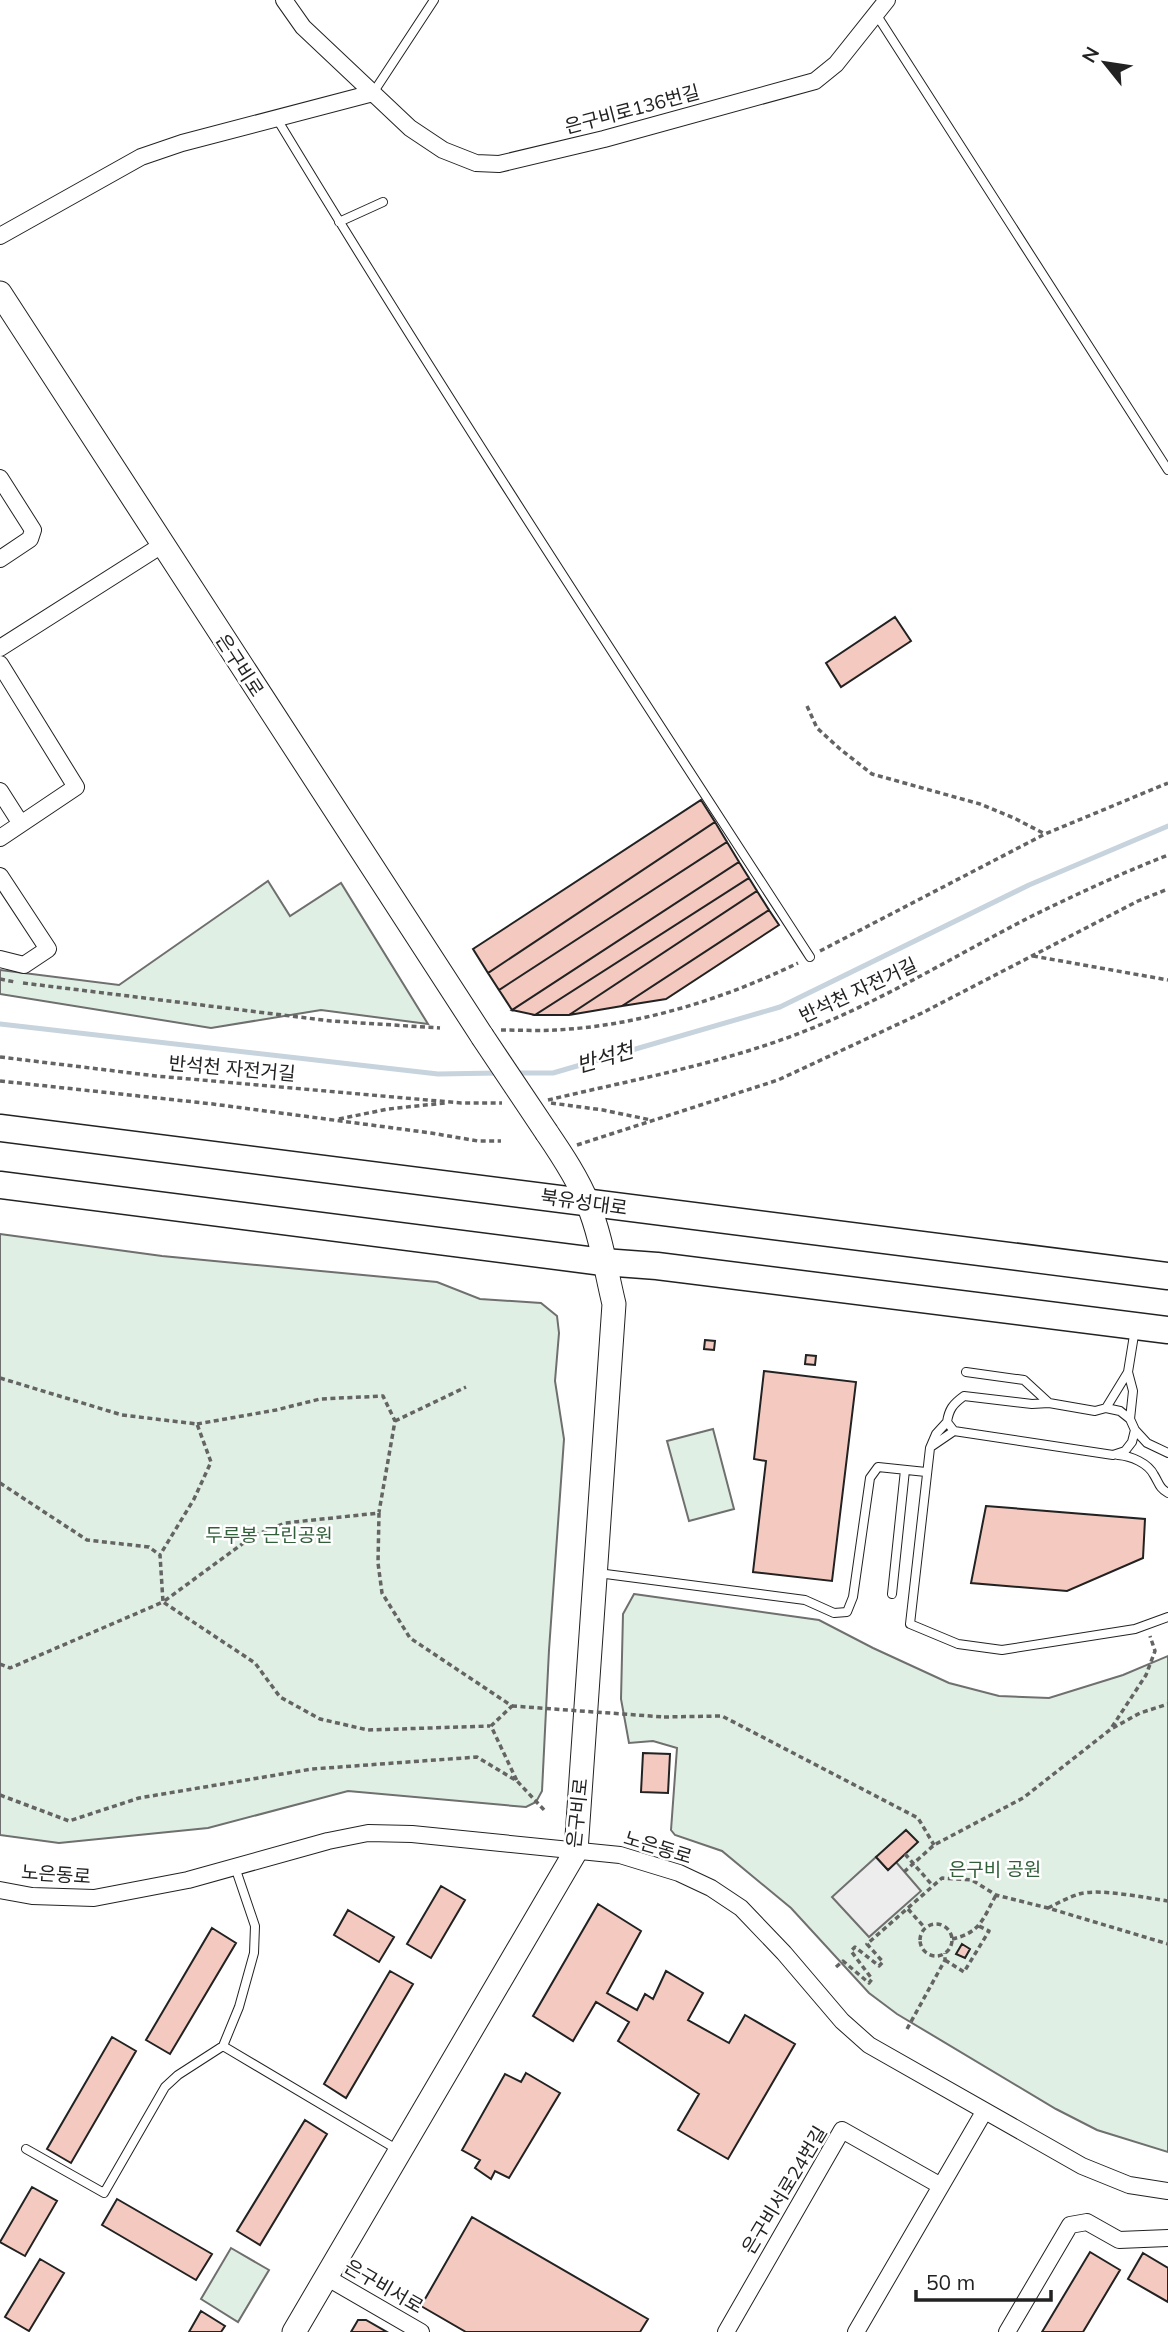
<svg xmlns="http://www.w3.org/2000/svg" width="1168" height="2332" font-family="Mulish,'Noto Sans KR',sans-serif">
<rect width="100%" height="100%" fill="#fff"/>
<path fill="#e0efe3" stroke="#6f6f6f" stroke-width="2" d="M268,881L290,916L341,883L428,1024L321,1010L211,1028L0,994V970L119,985Z
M0,1234L162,1256L437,1282L480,1299L541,1303L557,1316L559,1333L555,1381L564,1439L549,1650L542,1791L536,1802L526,1807L348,1791L208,1828L59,1843L0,1835Z
M713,1429L734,1509L689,1521L667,1441Z
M634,1594L819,1620L873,1648L949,1683L999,1696L1049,1698L1123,1675L1168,1656V2152L1097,2130L1056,2109L897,2014L869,1993L791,1908L722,1851L675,1835L671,1830L677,1748L653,1741L629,1743L621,1699L623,1614Z
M231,2248L269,2270L238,2322L201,2299Z"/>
<path fill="#ededed" stroke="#6f6f6f" stroke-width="2" d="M876,1857L888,1870L896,1862L921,1891L869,1937L832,1897Z"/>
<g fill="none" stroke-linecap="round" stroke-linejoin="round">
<path stroke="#c7d3dd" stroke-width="5" d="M0,1024L438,1074L498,1073
M515,1073H553L780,1007L1029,885L1168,826"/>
</g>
<path fill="#f3c9c0" stroke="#222" stroke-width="2" d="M895,617L911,641L841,687L826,663Z
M701,800L715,822L488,973L473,949Z
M715,822L727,842L499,990L488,973Z
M727,842L739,862L512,1010L499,990Z
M739,862L749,878L535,1015L512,1010Z
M749,878L757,891L569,1015H535Z
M757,891L769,910L622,1006L569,1015Z
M769,910L779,925L666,999L622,1006Z
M705,1340L715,1341L714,1350L704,1349Z
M806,1355L816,1356L815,1365L805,1364Z
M764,1371L856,1382L832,1581L753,1572L766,1461L754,1459Z
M986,1506L1145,1519L1143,1558L1067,1591L971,1583Z
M643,1753L670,1754L668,1793L641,1792Z
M906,1830L918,1842L888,1870L876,1857Z
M441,1886L465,1900L431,1958L407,1944Z
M598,1904L641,1931L607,1993L637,2010L645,1994L653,1999L666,1971L703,1993L688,2020L729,2043L745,2015L795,2044L728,2159L678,2130L699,2094L618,2041L629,2022L596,2002L573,2041L533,2016Z
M348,1910L394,1937L379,1962L334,1935Z
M212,1928L236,1943L170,2054L146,2040Z
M962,1944L970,1949L965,1958L956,1954Z
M390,1971L413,1984L346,2098L324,2084Z
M112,2037L136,2051L71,2163L47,2149Z
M526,2073L560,2093L509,2178L495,2171L491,2179L475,2168L480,2160L462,2150L505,2074L521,2082Z
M305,2120L327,2134L260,2245L237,2231Z
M32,2187L57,2201L25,2256L0,2242Z
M117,2199L212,2254L196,2280L102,2225Z
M472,2217L648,2319L640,2332H466L421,2306Z
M1090,2252L1120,2270L1083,2332H1042Z
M1143,2253L1168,2268V2302L1128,2279Z
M40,2259L64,2273L29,2331L5,2317Z
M201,2311L225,2326L221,2332H189Z
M358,2320H366L387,2332H351Z"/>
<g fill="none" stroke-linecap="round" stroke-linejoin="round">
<g stroke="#222" stroke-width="10">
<path id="lane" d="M876,14L1168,470
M373,93L434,0
M277,119C448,402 630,679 810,957
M339,222L383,202
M966,1372L1024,1380L1049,1403
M1128,1372L1133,1391L1130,1419
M964,1396L1032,1404L1049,1403L1095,1411L1106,1408L1120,1411L1130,1419L1135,1430L1132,1442L1125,1451L1113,1455L954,1431L947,1422C949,1409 953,1404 964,1396Z
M1106,1408L1128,1372L1135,1329
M947,1422L936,1434L930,1448L910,1624L958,1644L1002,1650L1135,1629L1168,1617
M1135,1430L1147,1443L1168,1453
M932,1446L954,1431
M1118,1455C1131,1456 1148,1463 1154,1475C1159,1483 1159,1488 1168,1493
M598,1573L805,1600L834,1613L847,1612L853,1597L870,1478L878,1467L926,1472
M892,1594L905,1470
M223,2046L398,2150
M26,2149L104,2193L165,2087L178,2075L223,2046L239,2007L254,1953L255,1926L235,1867"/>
</g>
<g stroke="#222" stroke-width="18">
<path id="street" d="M284,0L303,27L410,128L443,150L476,163L499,164L604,139L815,81L836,64L887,0
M0,236L141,157L182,143L373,93
M0,478L33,530L30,539L0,559
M0,648L162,545
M0,664L76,787L0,838
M0,791L21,824
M0,876L48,949L24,965L0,959
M0,1890L32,1896L94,1898L188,1880L328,1841L368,1833L412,1834L620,1855L679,1873L711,1888L741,1908L784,1953L842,2021L869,2045L1082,2166L1129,2185L1168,2191
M326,2277L421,2332
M726,2332L842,2130L941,2186
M856,2332L984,2112
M1007,2332L1070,2225L1087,2222L1119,2240L1168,2238"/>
</g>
<g stroke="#222" stroke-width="25">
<path id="secondary" d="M0,293L482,1036
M294,2332L576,1851L614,1304C606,1271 601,1236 588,1204C578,1179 562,1155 547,1133"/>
</g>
<g stroke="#222" stroke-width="29">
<path id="primary" d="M0,1128L1168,1276
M0,1185L603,1262L657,1266L1168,1330"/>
</g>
<path stroke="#646464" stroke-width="3.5" stroke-dasharray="5 3.5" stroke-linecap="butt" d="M807,706L817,728L840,749L872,774L980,804L1014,818L1045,834
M820,951L1045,834L1168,783
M1033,956L1168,980
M0,979L15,982
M23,983L331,1021L440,1028
M501,1030C519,1030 538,1031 555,1030C638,1026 724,999 798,963
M0,1057L156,1076L461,1103H502
M0,1081L213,1104L431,1133L478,1141H501
M548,1100C636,1079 726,1063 810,1029C887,998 958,954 1032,916C1077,894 1122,873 1168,855
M551,1103L603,1110L651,1120
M339,1119L388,1109L445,1103
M577,1145L778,1080L922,1013L1138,901L1168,889
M0,1378L122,1415L197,1424L211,1462L194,1499L160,1555
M395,1421L466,1387
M197,1424L276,1410L320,1399L383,1396L395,1421L379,1512
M0,1483L87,1540L149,1547L160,1555L163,1602L253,1536L285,1523L379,1513L378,1563L382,1593L410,1638L512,1706L491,1726L517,1781
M0,1664L10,1668L163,1602L255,1663L280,1697L320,1719L368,1730L490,1726
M664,1717L722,1716L918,1818L934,1845
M1112,1727L1146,1675L1155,1651L1150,1636
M0,1795L69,1821L139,1798L312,1769L477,1757L517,1781L546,1812
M905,1854L933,1886
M904,1872L934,1845L1023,1798L1111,1729L1140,1713L1168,1704
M1048,1908C1058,1903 1069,1897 1079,1894C1100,1888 1146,1898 1168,1901
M908,1909L925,1928
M920 1940a16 16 0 1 1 32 0a16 16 0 1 1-32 0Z
M952,1939C980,1933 983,1919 996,1895
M945,1960L964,1972L989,1931L979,1926
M836,1967L843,1961L869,1983L872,1979L851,1951L855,1947L879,1966L883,1962L867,1944L942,1878L972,1880L996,1895L1048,1908L1168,1944
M907,2029L945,1960V1953"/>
<use href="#lane" stroke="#fff" stroke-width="8"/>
<use href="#street" stroke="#fff" stroke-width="16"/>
<use href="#secondary" stroke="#fff" stroke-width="23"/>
<use href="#primary" stroke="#fff" stroke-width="26"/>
<g stroke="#222" stroke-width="25" stroke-linecap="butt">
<path id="secondary-bridge" d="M482,1036L547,1133"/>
</g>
<path stroke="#646464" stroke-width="3.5" stroke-dasharray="5 3.5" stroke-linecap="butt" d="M512,1706L664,1717"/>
<use href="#secondary-bridge" stroke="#fff" stroke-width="23"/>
</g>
<g text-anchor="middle" stroke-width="5" stroke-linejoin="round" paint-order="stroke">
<g font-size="19" fill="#222" stroke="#fff">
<text transform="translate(632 109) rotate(-15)" y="7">은구비로136번길</text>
<text transform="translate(240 665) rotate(57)" y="7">은구비로</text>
<text transform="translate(858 990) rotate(-25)" y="7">반석천 자전거길</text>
<text transform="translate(232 1068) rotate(5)" y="7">반석천 자전거길</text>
<text transform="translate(584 1202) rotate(8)" y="7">북유성대로</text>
<text transform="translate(577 1813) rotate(-84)" y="7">은구비로</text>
<text transform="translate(658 1847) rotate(17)" y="7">노은동로</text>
<text transform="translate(56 1874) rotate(4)" y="7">노은동로</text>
<text transform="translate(784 2190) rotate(-59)" y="7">은구비서로24번길</text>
<text transform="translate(384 2286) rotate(30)" y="7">은구비서로</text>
</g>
<g font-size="19" fill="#2f5e38" stroke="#fff">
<text x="269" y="1542">두루봉 근린공원</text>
<text x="995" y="1876">은구비 공원</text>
</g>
<g font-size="21" font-style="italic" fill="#222" stroke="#fff">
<text transform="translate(605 1058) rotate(-16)" y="7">반석천</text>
</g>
</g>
<g transform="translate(1105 63) rotate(300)" stroke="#ffffff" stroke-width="5" paint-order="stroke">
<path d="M0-5L12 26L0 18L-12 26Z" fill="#222222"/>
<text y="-10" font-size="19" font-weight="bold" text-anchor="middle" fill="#222222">N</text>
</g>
<path d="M916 2290v10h135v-10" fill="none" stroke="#222222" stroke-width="3.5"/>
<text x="926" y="2290" font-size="21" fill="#222222" stroke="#ffffff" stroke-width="5" paint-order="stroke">50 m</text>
</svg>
